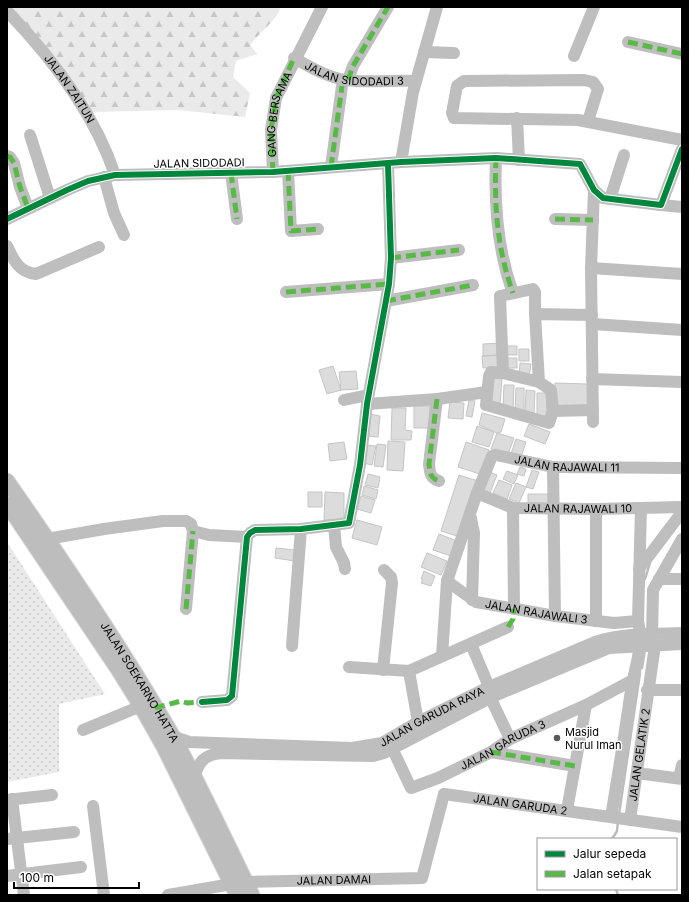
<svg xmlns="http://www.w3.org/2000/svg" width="689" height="902" font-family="Inter,sans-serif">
<defs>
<pattern id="forest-firs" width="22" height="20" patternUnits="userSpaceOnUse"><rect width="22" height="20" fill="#eaeaea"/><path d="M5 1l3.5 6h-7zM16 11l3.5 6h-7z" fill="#c7c7c7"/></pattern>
<pattern id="garden-dots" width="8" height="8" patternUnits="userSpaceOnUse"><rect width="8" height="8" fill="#eaeaea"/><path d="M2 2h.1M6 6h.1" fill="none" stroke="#c7c7c7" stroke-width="1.8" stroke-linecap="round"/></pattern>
</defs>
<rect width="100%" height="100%" fill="#fff"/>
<path fill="url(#forest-firs)" d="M7,7H281C275,22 260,32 250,45L257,54L236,61L233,77L250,93L245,117L178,110L92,112Z"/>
<path fill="url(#garden-dots)" d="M7,542L105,694L59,704V772L7,782Z"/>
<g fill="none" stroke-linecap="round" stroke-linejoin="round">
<path stroke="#bcbcbc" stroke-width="2.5" d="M645,579L650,563
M642,668L645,649
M619,814L640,673
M612,839L617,831L618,821
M616,889L618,895"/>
</g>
<path fill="#dcdcdc" stroke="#c5c5c5" d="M500,343V355L483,356V344Z
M506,346H517V355H505Z
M519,349H529V361H519Z
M501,355L502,367L483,368L482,356Z
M505,358H517V368H505Z
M520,363L531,364L529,377L519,376Z
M333,366L341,390L327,394L319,370Z
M356,371L358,389L341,390L339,372Z
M491,378L502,379L500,404L489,403Z
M555,383L588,384L589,408H555Z
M504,385H514L513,408H503Z
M516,388H524V410H515Z
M526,390L535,391L534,413H525Z
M537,393H547L546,416H537Z
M469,400L475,401L472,417L466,416Z
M450,402L464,403L463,419L448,418Z
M414,406H430L429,428H414Z
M392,408H406L405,430L412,431L411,440H391Z
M482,413L505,419L501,432L497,433L479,425Z
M369,414L380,416L378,437L366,436Z
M529,424L550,432L545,444L524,436Z
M477,426L494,432L489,447L472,442Z
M497,433L514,438L508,454L491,449Z
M516,439L526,442L521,457L511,454Z
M388,441L405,442L403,471L387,470Z
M344,442L347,459L330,461L328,444Z
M466,442L489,450L480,474L458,467Z
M377,444L386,445L383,467L374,466Z
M366,445L376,446L372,465L363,463Z
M520,467L526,469L524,476L517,474Z
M532,470L539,472L533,489L526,487Z
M487,471L497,475L490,493L480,489Z
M507,471L518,475L514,484L503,479Z
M368,474L380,477L378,488L365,485Z
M459,475L478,481L460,537L441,531Z
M499,480L512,485L507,499L493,493Z
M516,483L526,487L519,503L509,499Z
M364,486L378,490L376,499L362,495Z
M308,492H322V507H308Z
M325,492L344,493V520H324Z
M528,494H548V506H528Z
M361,496L375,500L371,513L357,509Z
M357,520L382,527L377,545L352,538Z
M439,534L457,541L451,556L433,550Z
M276,548L296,550L295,561L275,558Z
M427,553L447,561L441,575L421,567Z
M424,571L435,576L431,586L421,583L423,579H421Z"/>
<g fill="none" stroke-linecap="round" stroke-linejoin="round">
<g stroke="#dbdbdb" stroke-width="17">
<g id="major">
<path id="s12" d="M7,481C65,564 122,648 172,735C201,787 226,842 252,895"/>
<path d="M7,504L118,669L141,706L164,747L237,895"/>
</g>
</g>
<g stroke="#bebebe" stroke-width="12">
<path id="s1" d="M7,11C51,57 95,114 115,175"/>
<path d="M628,42L682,54"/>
<path d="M424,52L454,53"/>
<path d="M574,56L594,7"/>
<path id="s2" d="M294,58C310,67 327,77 345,80C368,83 392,80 416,81"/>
<path d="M348,80L353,66L388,7"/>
<path d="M517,118L519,160"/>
<path d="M588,121L598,89L593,82L584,80L464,81L457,86L452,113L454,118L578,120L682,140"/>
<path d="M30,135L50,198"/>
<path d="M7,156L10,157L14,163L20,187L28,208"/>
<path d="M496,158C494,204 497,249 513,293"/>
<path d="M401,162L413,92L437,7"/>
<path d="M331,167L342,86"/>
<path d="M288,171L291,231L318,229"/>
<path id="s3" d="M273,172L271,130L276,98L322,7"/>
<path d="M231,173L237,219"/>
<path d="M104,177L114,213L124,235"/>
<path d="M610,199L624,155"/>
<path d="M661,205L682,207"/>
<path d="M7,219L67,190L88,181L115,175L273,172L401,162L496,158L580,164L594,190L603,198L661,205L682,149"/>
<path d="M555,219L593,220"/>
<path d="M7,246C14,261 19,272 36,274L99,247"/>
<path d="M391,258L459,250"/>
<path d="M591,268L682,274"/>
<path d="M286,292L389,284"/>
<path d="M386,301L473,285"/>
<path d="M592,315L535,314L539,382L503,373L491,372L489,376L486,405L549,423L553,411L593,410"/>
<path d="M593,324L682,330"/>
<path d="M503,373L500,296L533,289L535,292V314"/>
<path d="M592,379L682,382"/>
<path d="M539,382L551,390L553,411"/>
<path d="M437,399L429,464C430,473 430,478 439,481"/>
<path d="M344,400L368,395"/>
<path d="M367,404L437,399L487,392"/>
<path d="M593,422L591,268L594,190"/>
<path d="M553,467L555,616"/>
<path id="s4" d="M477,493L513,508L596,509L682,507"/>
<path d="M513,508L514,609"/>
<path d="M596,509V621"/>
<path d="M470,514L474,533L472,600"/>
<path d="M334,525L336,547L344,563L345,569"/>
<path d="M193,531L209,535L247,537"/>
<path d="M47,539L104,529L163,521H186L191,524L193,531L186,609"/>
<path d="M639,569L682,512"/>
<path d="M659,579H682"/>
<path id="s5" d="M447,581L476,602L555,616L614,623L638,621"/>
<path d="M652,634L653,590L682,539"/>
<path d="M471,644L492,694"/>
<path d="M292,646L301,529"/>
<path id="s6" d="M442,656L447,581L477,493L492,456L496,455L553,467L682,468"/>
<path d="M349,667L409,671"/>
<path d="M383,670L392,583L391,577L384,570"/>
<path d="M647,690H682"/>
<path d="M491,699L510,739"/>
<path d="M202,702L227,700L232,696L247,537L250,533L255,530L301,529L349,523L360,465L367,404L389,284L391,258L388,164"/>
<path d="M418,722L409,671L508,627"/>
<path d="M83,730L141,706"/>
<path id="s7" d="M172,736L189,742L352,748L382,743L418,722L489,687L595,642C623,633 653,634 682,633"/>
<path id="s8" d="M392,748L411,788L438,778L491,752L510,739L586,705L633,680"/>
<path d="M491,752L575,766"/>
<path d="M637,773L682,779"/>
<path d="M194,778C199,761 204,755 221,753L373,756L384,753L494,696L609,648L682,644"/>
<path d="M679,778L682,765"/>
<path id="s9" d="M444,794L682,827"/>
<path d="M12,799L24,895"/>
<path d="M7,800L52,795"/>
<path d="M93,806L104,895"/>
<path d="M567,810L586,705"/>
<path d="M611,817C618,775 625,732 631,690C635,666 644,645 638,621L641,508"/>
<path id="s10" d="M630,820L655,645"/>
<path d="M7,839L74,832"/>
<path d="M7,876L81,867"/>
<path id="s11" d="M246,882L422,878L444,794"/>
<path d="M168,895L232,884"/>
</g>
<use href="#major" stroke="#bdbdbd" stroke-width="15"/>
<path stroke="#58b947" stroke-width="5" stroke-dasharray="10 5" stroke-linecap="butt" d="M628,42L682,54
M348,80L353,66L388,7
M7,156L10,157L14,163L20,187L28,208
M496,158C494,204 497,249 513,293
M331,167L342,86
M288,171L291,231L318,229
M273,172L271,130L276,98L294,58
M231,173L237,219
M555,219L593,220
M391,258L459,250
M286,292L389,284
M386,301L473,285
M437,399L429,464C430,473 430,478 439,481
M186,609L193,531
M508,627L513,619L514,609
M155,708L181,701L187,703L202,702
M491,752L575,766"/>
<g stroke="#fff" stroke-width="8">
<path id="cycleway" d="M7,219L67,190L88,181L115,175L273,172L401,162L496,158L580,164L594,190L603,198L661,205L682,149
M202,702L227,700L232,696L247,537L250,533L255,530L301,529L349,523L360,465L367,404L389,284L391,258L388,164"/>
</g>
<use href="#cycleway" stroke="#00873e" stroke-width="6"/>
</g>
<circle fill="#595959" stroke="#fff" stroke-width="1.5" cx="557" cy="738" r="4"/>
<g text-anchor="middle" stroke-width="3" stroke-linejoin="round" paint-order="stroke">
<g font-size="11" fill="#000" stroke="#fff">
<text dy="4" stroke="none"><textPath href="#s2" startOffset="64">JALAN SIDODADI 3</textPath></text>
<text dy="4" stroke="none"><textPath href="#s1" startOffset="100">JALAN ZAITUN</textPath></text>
<text dy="4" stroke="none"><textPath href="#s3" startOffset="59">GANG BERSAMA</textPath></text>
<text transform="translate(199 163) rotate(-1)" y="4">JALAN SIDODADI</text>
<text dy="4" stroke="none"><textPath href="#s6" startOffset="284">JALAN RAJAWALI 11</textPath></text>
<text dy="4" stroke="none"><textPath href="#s4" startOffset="104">JALAN RAJAWALI 10</textPath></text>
<text dy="4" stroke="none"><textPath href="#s5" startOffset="97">JALAN RAJAWALI 3</textPath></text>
<text dy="4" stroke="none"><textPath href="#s12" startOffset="241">JALAN SOEKARNO HATTA</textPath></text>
<text dy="4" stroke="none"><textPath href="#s7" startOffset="268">JALAN GARUDA RAYA</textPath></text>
<text dy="4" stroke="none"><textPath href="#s8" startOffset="146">JALAN GARUDA 3</textPath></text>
<text dy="4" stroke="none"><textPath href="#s10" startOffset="66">JALAN GELATIK 2</textPath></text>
<text dy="4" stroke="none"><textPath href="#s9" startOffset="77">JALAN GARUDA 2</textPath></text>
<text dy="4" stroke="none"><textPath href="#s11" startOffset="88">JALAN DAMAI</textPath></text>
</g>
<g font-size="11" fill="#000" stroke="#fff" text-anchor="start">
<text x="565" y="736">Masjid<tspan x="565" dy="13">Nurul Iman</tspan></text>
</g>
</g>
<rect width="689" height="902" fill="none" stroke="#000000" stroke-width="16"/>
<rect x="537" y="838" width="140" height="52" fill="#ffffff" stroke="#999999"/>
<rect x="545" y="851" width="20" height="6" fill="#00873e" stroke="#999999"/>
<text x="573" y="858" font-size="12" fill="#000000">Jalur sepeda</text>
<rect x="545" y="871" width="20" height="6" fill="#58b947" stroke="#999999"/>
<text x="573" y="878" font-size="12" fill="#000000">Jalan setapak</text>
<path d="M14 882v6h125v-6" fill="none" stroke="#000000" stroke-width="2"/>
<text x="20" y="882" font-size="12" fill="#000000" stroke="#ffffff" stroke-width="3" paint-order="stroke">100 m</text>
</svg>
